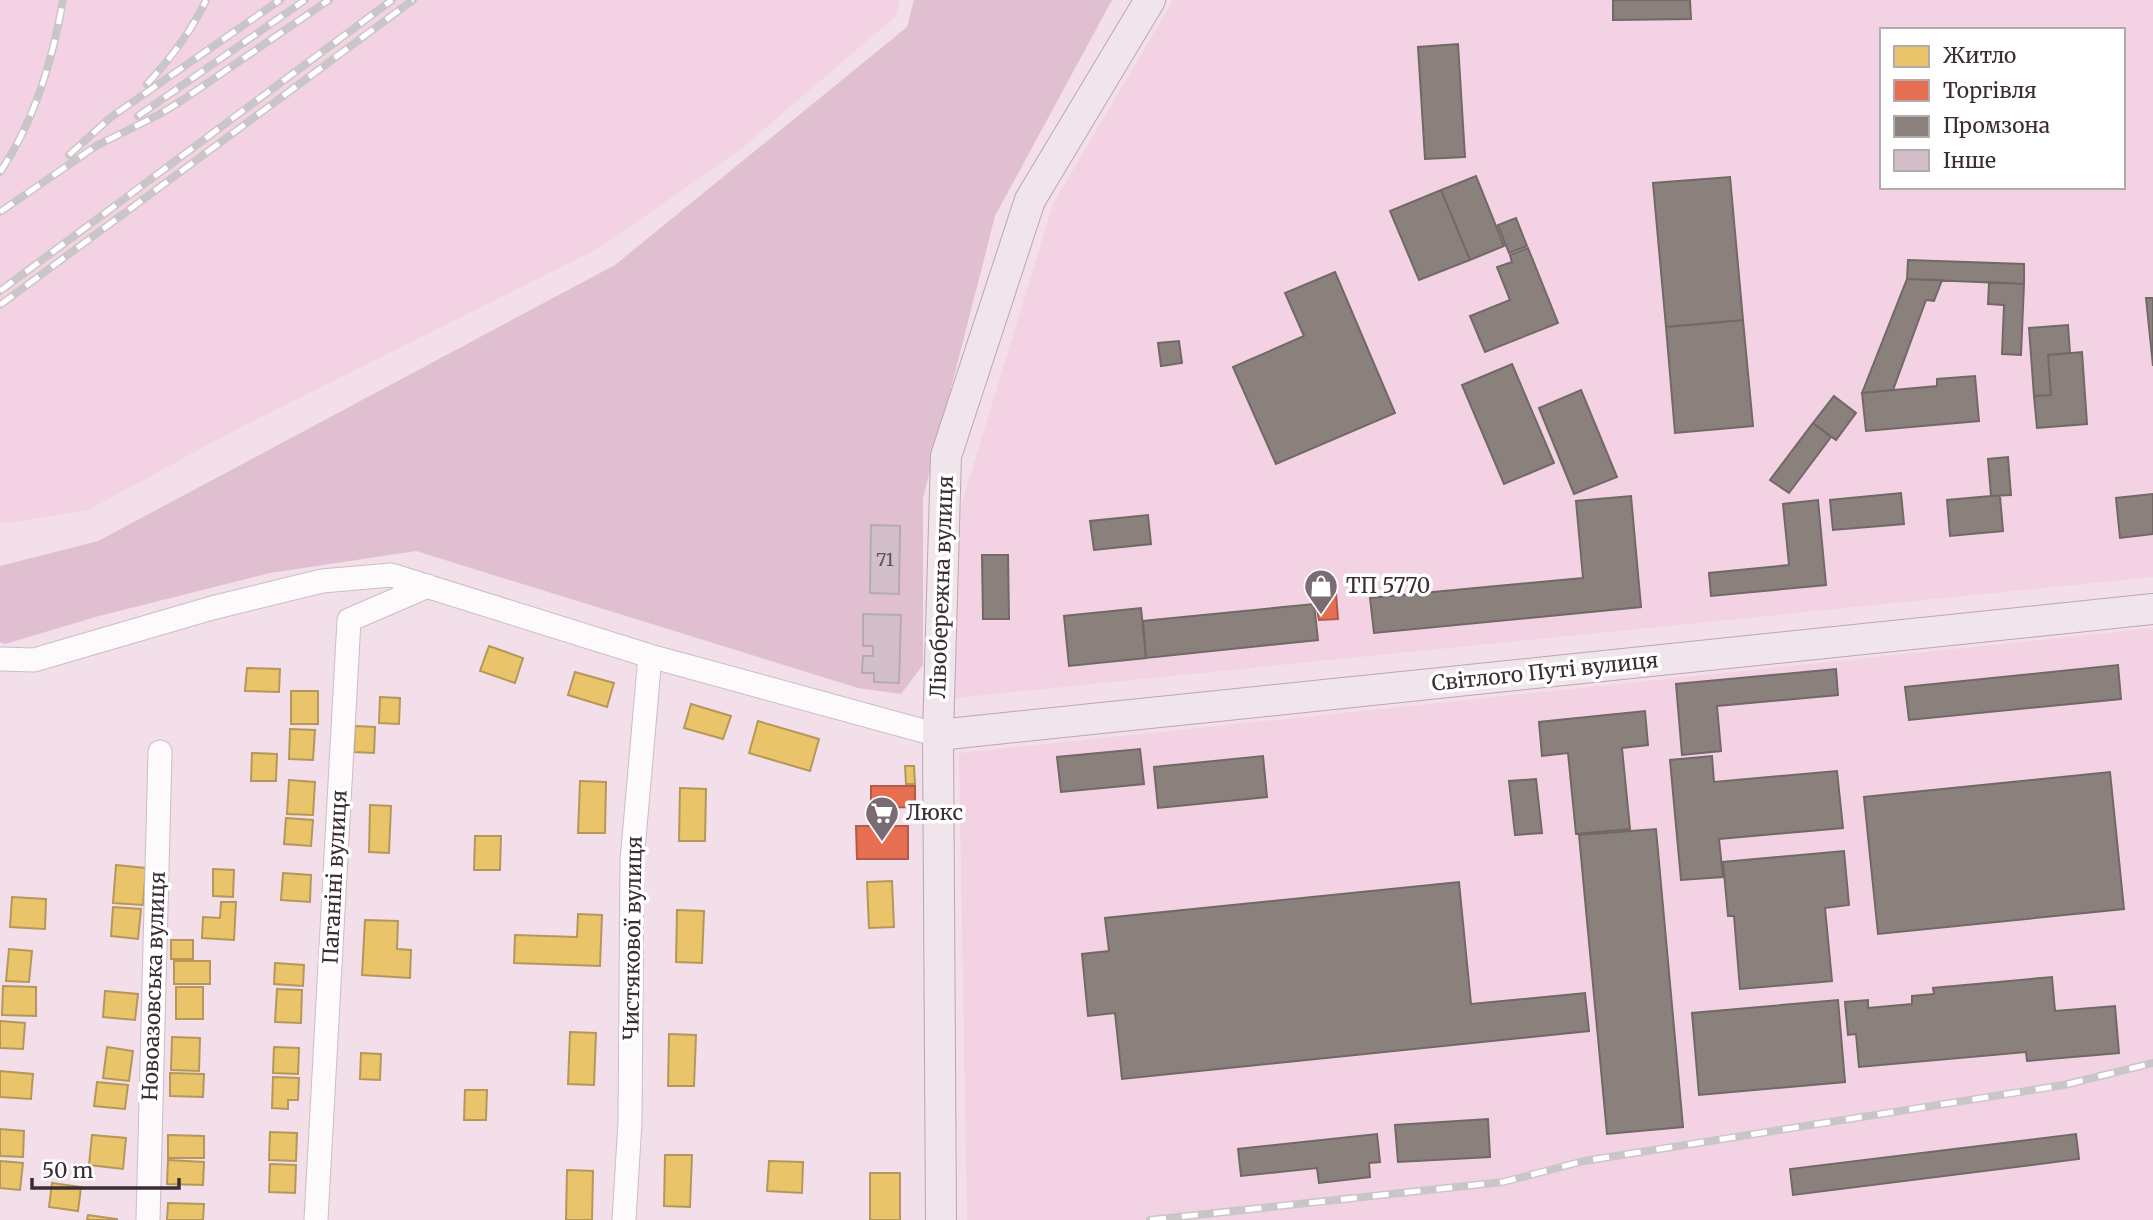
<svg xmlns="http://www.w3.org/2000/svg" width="2153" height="1220" font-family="Merriweather,serif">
<rect width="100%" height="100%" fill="#f2dfe9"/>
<path fill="#f3d3e3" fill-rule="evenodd" d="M0,0H900L896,16L741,149L601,247L241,427L88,510L0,524Z
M1173,0H2153V577L954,698L956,522L1053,204ZM1882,30H2123V187H1882Z
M2153,628V1220H967L959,753Z"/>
<path fill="#e0c0d0" d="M914,0H1112L995,216L923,498V665L901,694L858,688L416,551L270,573L99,616L5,644L0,642V566L98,541L615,265L907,27Z"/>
<path fill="#e9c46a" stroke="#b5975a" stroke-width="2" d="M489,646L523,658L515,683L480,671Z
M247,668L280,669L279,692L245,691Z
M575,672L614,683L607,707L568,695Z
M291,691H318V724H291Z
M380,697L400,698L399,724L379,723Z
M691,704L731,716L723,739L684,728Z
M758,721L819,739L810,771L749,753Z
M355,726L375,727L374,753L354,752Z
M290,729L315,730L313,760L289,759Z
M252,753L277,754L276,781H251Z
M905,766H914L915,784H906Z
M289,780L315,782L313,815L287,814Z
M580,781L606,782L605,833H578Z
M680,788L706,789L705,841H679Z
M370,805L391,806L389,853L369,852Z
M286,818L313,820L311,846L284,844Z
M475,836H501L500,870H474Z
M116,865L146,868L143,905L113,903Z
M213,869L234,870L233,897L213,896Z
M283,873L311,875L310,902L281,900Z
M892,881L894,927L869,928L867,882Z
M12,897L46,899L45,929L10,927Z
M221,902H236L234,940L202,938L203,917L220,918Z
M113,907L141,909L138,939L111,936Z
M677,910L704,911L702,963L676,962Z
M578,914L602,915L600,966L514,963L515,935L577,937Z
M365,920L398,921L397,949L411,950L410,978L362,975Z
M171,940H193V959H171Z
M9,949L32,951L29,982L6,981Z
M174,961H210V984H174Z
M275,963L304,965L303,986L274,984Z
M3,986L36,987V1016L2,1015Z
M176,987H203V1019H176Z
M277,989L302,990L301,1023L275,1022Z
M105,991L138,994L135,1020L103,1017Z
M0,1021L25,1023L23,1049L0,1048Z
M570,1032L596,1033L594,1085L568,1084Z
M669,1034L696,1035L694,1086H668Z
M172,1037L200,1038L199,1071L171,1070Z
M107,1047L133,1051L129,1081L103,1078Z
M274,1047L299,1048L298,1074L273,1073Z
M361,1053L381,1054L380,1080L360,1079Z
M0,1071L33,1074L31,1099L0,1097Z
M170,1073L204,1074L203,1097L170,1096Z
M273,1077L299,1078L298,1100H288V1109L272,1108Z
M97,1082L128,1085L125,1109L94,1106Z
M465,1090H487L486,1120H464Z
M0,1129L24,1131L23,1157L0,1156Z
M270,1132L297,1133L296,1161L269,1160Z
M92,1135L126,1138L123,1169L89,1165Z
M168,1135L204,1136V1158H168Z
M665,1155H692L690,1207L664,1206Z
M168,1160L204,1162L203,1185L167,1184Z
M0,1161L23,1163L20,1190L0,1188Z
M769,1161L803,1162L802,1193L767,1191Z
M270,1164L296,1165L295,1193L269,1192Z
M567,1170L593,1171L592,1220H566Z
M870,1173H900V1220H870Z
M52,1183L81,1187L78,1211L49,1207Z
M168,1203L204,1204L203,1220H167Z
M88,1215L117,1219V1220H87Z"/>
<path fill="#e76f51" stroke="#b35b48" stroke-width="2" d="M1336,593L1338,619L1319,620L1314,594Z
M871,786H915V807L871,808Z
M856,826H908V859H857Z"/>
<path fill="#8a817c" stroke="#726866" stroke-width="2" d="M1613,0H1690L1691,19L1613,20Z
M1458,44L1465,157L1425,159L1418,47Z
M1476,176L1504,246L1470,260L1441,190Z
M1730,177L1743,320L1666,327L1653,183Z
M1441,190L1470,260L1419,280L1390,211Z
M1516,218L1527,246L1509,253L1498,225Z
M1528,248L1558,323L1485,352L1470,316L1510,300L1497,267L1512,262L1510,255Z
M1908,260L2024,264V284L1907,279Z
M1335,272L1395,413L1276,464L1233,367L1304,336L1285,293Z
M1907,279L1942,280L1934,301L1926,300L1893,390L1862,393Z
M1989,282L2024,284L2021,355L2002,354L2004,305L1988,304Z
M2146,298H2153V366Z
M1743,320L1753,426L1675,433L1666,327Z
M2068,325L2070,353L2048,355L2051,395L2034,396L2029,328Z
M1179,341L1182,363L1161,366L1158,343Z
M2082,352L2087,424L2037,428L2034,396L2051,395L2048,355Z
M1512,364L1554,463L1504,484L1462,385Z
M1975,376L1979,421L1866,431L1862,393L1937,386V379Z
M1581,390L1617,477L1574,494L1539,408Z
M1834,396L1856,413L1836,440L1813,423Z
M1813,423L1831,437L1789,493L1770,480Z
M2008,457L2011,495L1991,496L1988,459Z
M1901,493L1904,524L1833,530L1830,500Z
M2153,494V534L2120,538L2116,498Z
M1631,496L1641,607L1374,633L1370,598L1583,578L1576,501Z
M1991,496H2000L2003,531L1950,536L1947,500Z
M1818,500L1826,585L1711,596L1709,573L1789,565L1783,504Z
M1148,515L1151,544L1094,550L1090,521Z
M982,555H1008L1009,619H983Z
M1314,604L1318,640L1146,658L1143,621Z
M1141,608L1146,658L1069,666L1064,616Z
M2118,665L2121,699L1909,720L1905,687Z
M1836,669L1838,695L1717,706L1721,751L1682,755L1676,684Z
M1645,711L1648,745L1622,748L1630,829L1576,834L1568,753L1542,756L1539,722Z
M1140,749L1144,784L1061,792L1057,757Z
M1263,756L1267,797L1158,808L1154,767Z
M1712,756L1714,782L1837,771L1843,828L1719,839L1723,877L1681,880L1670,760Z
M2110,772L2124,909L1878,934L1864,797Z
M1536,779L1542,833L1515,835L1509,781Z
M1656,829L1683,1127L1607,1134L1579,835Z
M1844,851L1849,905L1825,908L1832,981L1740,989L1734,916H1728L1723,862Z
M1459,882L1471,1004L1585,993L1589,1031L1122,1079L1115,1013L1088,1016L1082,954L1109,951L1105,918Z
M2052,977L2055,1011L2115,1006L2119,1053L2027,1061L2026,1052L1859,1067L1856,1034L1848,1035L1845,1002L1868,1000V1008L1912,1004V996L1934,994L1933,988Z
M1838,1000L1845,1082L1699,1095L1692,1013Z
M1488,1119L1490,1157L1398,1162L1395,1125Z
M1377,1134L1380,1162L1369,1163L1370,1177L1319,1183L1317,1168L1241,1176L1238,1149Z
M2076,1134L2079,1159L1793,1195L1790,1169Z"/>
<path fill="#d3bfca" stroke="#b7a9b0" stroke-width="2" d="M871,525L900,526L899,594L870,593Z
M863,614L901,615L899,683L874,682V673H862L863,656H873V646H863Z"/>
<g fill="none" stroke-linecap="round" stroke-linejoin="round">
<g stroke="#ccbdc4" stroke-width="25">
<path id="minor" d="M0,659L34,660L212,608L322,581L391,575L650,656L938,735
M148,1220L160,752
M316,1220L349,620L428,586
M624,1220L630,1122L632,861L650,656"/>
</g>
<g stroke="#bda4b2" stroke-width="32">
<path id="major" d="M938,735L2153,609
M941,1220L938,735L946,456L1030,200L1150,0"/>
</g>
<use href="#minor" stroke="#fdfafc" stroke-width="23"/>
<use href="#major" stroke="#f1e5ec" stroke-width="30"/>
<g stroke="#cac6c8" stroke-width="8">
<path id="rail" d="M147,84C171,58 191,32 206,0
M138,116L305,0
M69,155L111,117L280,0
M0,172C34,122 53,59 63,0
M0,212L96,146L160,114L181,101L329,0
M0,291L392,0
M0,305L413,0
M1150,1220L1503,1182L1584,1161L2064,1085L2153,1063"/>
</g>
<use href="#rail" stroke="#fff" stroke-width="5" stroke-dasharray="16" stroke-linecap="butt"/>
</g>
<defs>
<g id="shop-pin" transform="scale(1.75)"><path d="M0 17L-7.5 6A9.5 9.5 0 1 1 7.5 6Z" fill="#7b6b73" stroke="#fff"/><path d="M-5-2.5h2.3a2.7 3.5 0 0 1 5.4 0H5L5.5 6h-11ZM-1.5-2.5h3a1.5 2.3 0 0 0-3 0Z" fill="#fff"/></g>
<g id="supermarket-pin" transform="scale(1.75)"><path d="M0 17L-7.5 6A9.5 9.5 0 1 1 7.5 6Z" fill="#7b6b73" stroke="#fff"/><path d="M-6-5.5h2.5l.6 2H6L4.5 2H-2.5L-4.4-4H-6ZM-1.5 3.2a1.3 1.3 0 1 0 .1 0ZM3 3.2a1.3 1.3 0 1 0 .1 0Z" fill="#fff"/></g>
</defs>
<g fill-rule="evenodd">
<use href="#shop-pin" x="1321" y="586"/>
<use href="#supermarket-pin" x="882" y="813"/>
</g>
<g text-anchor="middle" stroke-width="7" stroke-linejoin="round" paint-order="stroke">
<g font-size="18" fill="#61525a">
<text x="885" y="566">71</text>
</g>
<g font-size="21" fill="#3b2d34" stroke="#fff" text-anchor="start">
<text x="1346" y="593">ТП 5770</text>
<text x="906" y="820">Люкс</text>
</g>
<g font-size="21" fill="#3b2d34" stroke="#fff">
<text transform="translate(942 587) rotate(-88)" y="7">Лівобережна вулиця</text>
<text transform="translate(1545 672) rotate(-6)" y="7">Світлого Путі вулиця</text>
<text transform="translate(335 877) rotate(-87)" y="7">Паганіні вулиця</text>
<text transform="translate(633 938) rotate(-89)" y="7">Чистякової вулиця</text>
<text transform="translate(154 986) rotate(-88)" y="7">Новоазовська вулиця</text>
</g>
</g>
<rect x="1880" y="28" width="245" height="161" fill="#ffffff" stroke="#b1abae" stroke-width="2"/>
<rect x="1894" y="46" width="35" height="21" fill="#e9c46a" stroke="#b1abae" stroke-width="2"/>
<text x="1943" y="63" font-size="21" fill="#3b2d34">Житло</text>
<rect x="1894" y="80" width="35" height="21" fill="#e76f51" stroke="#b1abae" stroke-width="2"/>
<text x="1943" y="98" font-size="21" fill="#3b2d34">Торгівля</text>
<rect x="1894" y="116" width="35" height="21" fill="#8a817c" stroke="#b1abae" stroke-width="2"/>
<text x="1943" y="133" font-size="21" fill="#3b2d34">Промзона</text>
<rect x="1894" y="150" width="35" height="21" fill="#d3bfca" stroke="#b1abae" stroke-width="2"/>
<text x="1943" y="168" font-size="21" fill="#3b2d34">Інше</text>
<path d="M32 1178v10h147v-10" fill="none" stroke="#3b2d34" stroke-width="3.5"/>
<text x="42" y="1178" font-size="21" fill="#3b2d34" stroke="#ffffff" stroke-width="5" paint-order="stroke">50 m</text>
</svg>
